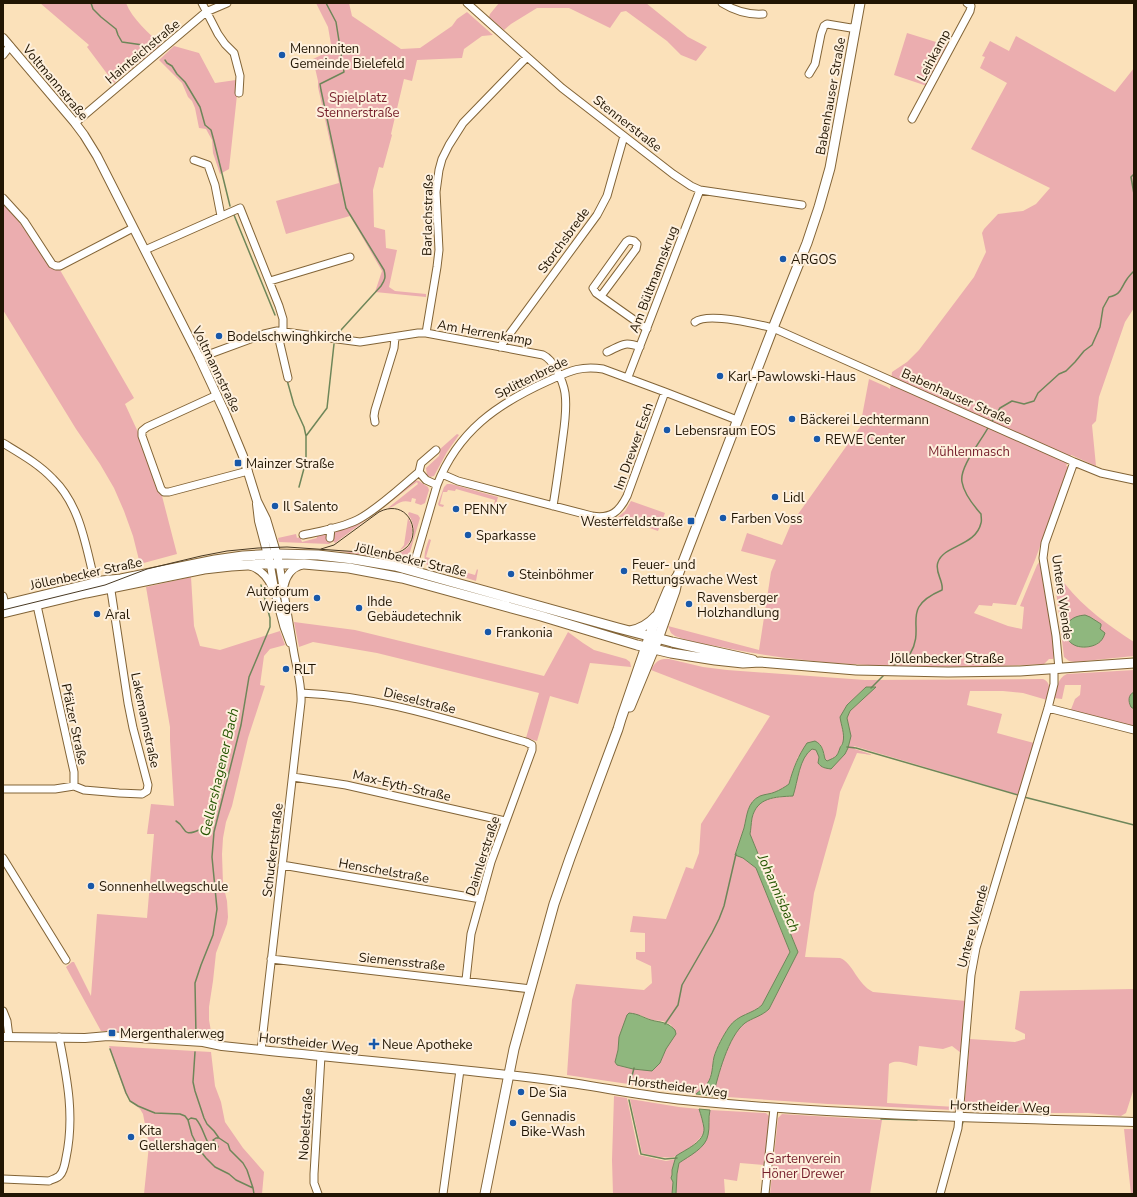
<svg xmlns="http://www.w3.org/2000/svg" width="1137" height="1197" font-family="'Nunito Sans',sans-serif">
<rect width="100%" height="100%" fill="#fbe1ba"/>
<path fill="#ebadaf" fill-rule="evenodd" d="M40,3H126C133,20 148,32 161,45L114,83L87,47L89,45Z
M316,3H349L352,16L401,49L420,48L452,26L457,19L467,12L493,35L482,36L464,49L462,58L417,60L412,81L404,79L391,134L392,135L383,168L379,167L373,190L374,227L385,230L386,248L397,250L389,287L395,291L426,294V297L375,292L382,271L350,216L286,234L276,201L339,183L318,87V81L313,59L332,50L328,27Z
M499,3H646L688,37L707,47L696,61L681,55L667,41L626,11L621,12L610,28L569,8H537L511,24L504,30L489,17L490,14Z
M907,33L949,46L927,86L894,75Z
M1016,36L1115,92L1134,68V308L1125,322L1099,397L1096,421L1092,425L1096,466L1071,455L1066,466L1069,467L1035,560L1016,605L993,603L992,606L979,605L974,613L1008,626L1022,629L1024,607L1020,606L1037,565L1040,561L1055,650L1053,659H1049L1044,664C940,669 834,669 731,649C713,645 693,643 675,636L671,633L668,626L759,650L771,572L776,560L741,551L747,533L782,545L791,524L860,427L869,379L887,387L890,389L892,372L907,362L919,350L974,277L986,252L982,233L984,229L998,214L1023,211L1036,204L1050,188L971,149L1007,83L980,68L985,57L982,56L990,41L1009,51Z
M174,46L199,53L215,83L236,80L235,95H237L229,169L220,174L213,153L212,140L206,129L199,128L195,108L192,101L188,97L182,83L159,60Z
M3,203L20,223L50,266L55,269L60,270L134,398L125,404L137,430L162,496L177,554L140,564L133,536L124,511L114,488L100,464L76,429L3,310Z
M457,434L459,435L447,452L434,476L430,477L427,475L426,468L439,456L440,452L439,450Z
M414,480L419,481L428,487L429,490L425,503L421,505L415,503L416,499L412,498L411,502C398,499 397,507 388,508L418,484L417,482L335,543L333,541L329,544L279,542L278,538L296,534L297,538L300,537L302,542L317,538L316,534C322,533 328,533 328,540L333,541L334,531L355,525Z
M447,484H451L498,497L494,511L489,509L490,505H494L495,500L456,489L455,491L448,490L447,492H443L440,504L444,505L443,507L439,506L438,504L444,487Z
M631,501L665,513L658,531L618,517L625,511Z
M409,512L418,515L420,518L410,552C406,559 403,562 395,561L338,551L388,555C412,555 421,532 408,514Z
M408,518C418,535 409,550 391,553L400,550L404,545Z
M429,539L431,540L426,557L430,558V562L475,575L477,569L478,570L476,581L428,566C421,559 426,548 429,539Z
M1053,566C1056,572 1060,578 1065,584C1085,609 1108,625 1134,642V656L1075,662L1069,661L1064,657ZM1090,617L1101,624L1100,629L1101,631L1098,644C1092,646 1084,649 1079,647C1077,646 1075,644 1074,643C1064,636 1060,625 1074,618C1078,616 1085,617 1090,617Z
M191,577L194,626L200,646L220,650L280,631L285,645L270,649L264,656L260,685L265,686L248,738L232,806L226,822L223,838L222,854L223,884L227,901L228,917L227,924L216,953L213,981L209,1007V1020L212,1037L101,1031L66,967L72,962H74L91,996L97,914L147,918L154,834H147L151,804L174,806L170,741V727L146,587Z
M294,622L355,630L544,676L568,632L583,643L594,650L626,659L630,662L631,667L590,663L578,704L550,696L537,741L526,738L539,693L377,653L313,642L299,647Z
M664,659H669L703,667L727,670L865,680L1043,679C1052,683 1049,691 1047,700L1023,693L1003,691H970L967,705L1002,714L997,733L1034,743L1019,795L854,746L855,749L873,755L857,753L840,792L836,815L814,893L805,957L840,958C853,963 857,984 873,992L966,1001L961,1053L952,1046L943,1049L919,1046L917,1066C909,1064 896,1059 889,1064L887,1103L956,1107L954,1110L828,1104L713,1096C718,1076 728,1036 745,1023C752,1018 762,1016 769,1009L798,952L750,834C751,829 751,824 752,818C753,814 756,807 759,804C765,797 784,797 793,796C798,781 799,758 812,749L816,750L819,757L818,763L825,768L848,748L851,736L847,718L850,711L875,687H866L847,705L840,717C841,725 845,734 843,742C841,747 841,743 840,748C837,757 836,757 828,761L825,759L823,749L820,744L798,757L793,770L789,784C785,787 780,790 775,792C771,794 765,794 760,796C747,802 747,816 744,828C741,837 738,846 735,854L743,858L756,868L790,952L762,1005C753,1014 738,1014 729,1027C723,1036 717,1047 714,1057C712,1066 713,1076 707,1084C705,1088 699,1091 696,1094L567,1075L572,1000L576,984L644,990L652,983L651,966L636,959V952H645V933L630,932L633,916L666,919L686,867L693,869L699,853L701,824L770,716L651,670C654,664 657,660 664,659ZM640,1015L652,1020L663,1021L671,1025L676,1034L666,1049L660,1063L647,1070L633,1069L617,1065L615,1062L618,1050Z
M1134,670V692L1132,693L1131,707L1134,709V728L1070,712L1075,699L1080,695L1081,685H1065L1062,699L1054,698C1057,689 1057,678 1067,674Z
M1134,989V1088L1126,1113L1121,1116L1088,1113H1021L964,1109L970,1039L1015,1042L1025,1039V1034L1015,1029L1020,991Z
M109,1046L211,1052L215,1086L221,1102L225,1122L243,1148L264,1172L262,1194H144L149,1145L143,1114L140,1109L130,1101L125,1093Z
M614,1096L627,1098L639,1155L666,1161L676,1159L672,1170L673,1181L672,1194H613L612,1160Z
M630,1099L679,1107L699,1109C701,1116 705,1125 704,1131C701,1141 682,1155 673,1157C663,1159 652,1155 642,1153Z
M710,1110L766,1113L770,1117L765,1165L740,1163L737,1181L724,1179L725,1194H676L677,1175L679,1163L700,1148L708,1137Z
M782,1114L882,1120L870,1194H770L778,1118Z
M1124,1129H1134V1194H1131Z"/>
<path fill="#8fb77e" stroke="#6e8659" d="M1085,615L1090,617L1101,624V626L1100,629L1105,633C1103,640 1099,644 1092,646C1062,654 1054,617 1085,615Z
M866,687H876L850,711L847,718L851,736L848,748L845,754L831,769C825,768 822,768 818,763L819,757L816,750L812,749C799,758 798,781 793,796C775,797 757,797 752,818C751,824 751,829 750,834L798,952L769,1009C762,1016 752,1018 745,1023C728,1036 718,1076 713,1096L696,1094C699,1091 705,1088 707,1084C713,1076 712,1066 714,1057C717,1047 723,1036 729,1027C738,1014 753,1014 762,1005L790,952L756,868L743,858L735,855C738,846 741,837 744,828C747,816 747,802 760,796C765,794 771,794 775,792C780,790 785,787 789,784C793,769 798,756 807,743L815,741C823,745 823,751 825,759L827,761C836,757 837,757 840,748C842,743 841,748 843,742C845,734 841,725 840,717L847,705Z
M1134,692V709L1131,707C1128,701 1128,695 1134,692Z
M629,1013C639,1014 642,1017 651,1020C662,1023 666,1021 675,1030L676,1034L666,1049L660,1063L652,1071L633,1069L617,1065L615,1062L618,1050L619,1037L627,1015Z
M699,1109L710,1110C708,1118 710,1127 708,1135C706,1148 689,1156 679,1163L677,1174L676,1194H672L673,1182L671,1178L672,1175V1170L676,1156C686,1149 705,1142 704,1128C703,1122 701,1115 699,1109Z"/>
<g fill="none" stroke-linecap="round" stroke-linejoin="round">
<path stroke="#6e8659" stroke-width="1.5" d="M91,3L93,9L101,17L116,29L118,35L122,42L143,45L149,48
M326,3L336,22L344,72L320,84L321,90L346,208L384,270C386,277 385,280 381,286L341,330L338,334
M165,60L167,63L172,66L177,74L185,82L200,107L205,125L211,130L214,141L230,206
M1134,174L1131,177L1134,194
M234,215L275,315
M287,380L294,405L304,427L306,436V461L299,487
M991,423L1000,408L1012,401L1024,404L1034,401L1038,393L1059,374L1066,371L1075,362L1084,351L1092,345L1100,327L1103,308L1109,297C1122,294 1120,289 1127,279C1129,276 1132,273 1134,271
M306,436L327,408L334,344
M892,667C897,663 906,660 910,654C927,626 898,609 942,590C944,581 934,572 938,562C944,545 976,546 981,523C982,521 981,517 981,514C973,505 964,494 962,482C959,467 982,440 989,426
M871,688L885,674
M847,747L856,748L1018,795
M1024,797L1134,825
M176,821C187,827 181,838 199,830H201
M665,1024L678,1005L682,985L712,933L719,919L724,906L736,854
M196,1036L195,983L201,965L213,935L217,909L212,857L214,832L241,725L249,677L270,627V618L261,585
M110,1049L126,1093L130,1101L138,1106L150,1111L155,1113L180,1114L185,1116L188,1120L192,1135L199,1149L206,1158L215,1167L229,1174L236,1180L253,1188
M195,1052L193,1082L195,1091L204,1118L207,1124L214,1131L219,1138L228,1144L230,1150L243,1163L247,1170L253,1188L254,1194
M630,1084L634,1068
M629,1100L641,1154L665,1159L677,1158
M881,1119L917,1120
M188,1120L191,1118L196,1119C203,1127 204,1137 210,1146L218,1147L217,1144L213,1140L216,1138H219
M961,1128L963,1122"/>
<g stroke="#826437" stroke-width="9">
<path id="minor" d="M202,3L218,34L225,44L234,53L240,76L239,93
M467,3L562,88L673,174L691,186L700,190L802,205
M722,3C735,11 748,15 763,14
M3,55L10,46
M809,74L815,64L821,34L824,26L827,24L851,28L855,27
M912,119L970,11L971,6L967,3
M75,123L206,12L227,3
M194,160L208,165L215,185L221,216
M3,198L24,221L52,264L56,266H60L133,228
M145,250L240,208L279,306L283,319V332
M270,281L350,257
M601,296L636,249L637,244L634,241L629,240L626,242L593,288L596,293L647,329
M695,322C708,312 756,324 773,328L1074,462L1101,473L1134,480
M277,331L288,378
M426,333L437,267L439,250L436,192L439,170L442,159L449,145L463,123L527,57
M500,347L597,215L607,196L624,136
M607,352C622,345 624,341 640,347
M199,358L264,334L277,331L360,342L418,333H426L543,355C554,360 563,381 565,393C567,407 565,422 563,436C560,459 557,482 553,506
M628,377L700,190
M217,395L147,427L142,431V436L161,489L164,492H169L248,471
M375,422L374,416L375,410L394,348L395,337
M3,443C21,454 39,464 53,479C82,507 86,550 96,586
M419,472L421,463L436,450
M442,474L458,481L592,516C611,519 619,512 627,496L665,392
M303,535C321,531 341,528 357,520C377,510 401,487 419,472L426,480L437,485
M330,538L331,528
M270,563L276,597L284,627L290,643
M250,566C261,569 267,576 272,587
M412,571L437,485C458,431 497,404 548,381C568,372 580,365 603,369L665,392L737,420
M284,586C286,576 291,568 302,565
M3,596L6,609
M36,601L74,772V786
M1059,669L1056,636L1043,558L1045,543L1074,462
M301,693C379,696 452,721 526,742L532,745V750L491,862L471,934L466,980
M1048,708L1134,730
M293,777L346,785L505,821
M3,789H55L74,786L84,790L119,793L142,794L147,791L148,785L133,728L128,703L110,584
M3,858L66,960
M282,865L481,899
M271,959L531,989
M3,1011L7,1021L9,1037
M261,1050L301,702C302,685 297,670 294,653C289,623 284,593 279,563
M3,1179L49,1181C53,1179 58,1178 60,1175C64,1171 65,1163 66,1158C75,1116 67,1078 59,1037
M318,1194L314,1183V1174L321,1056
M443,1194L460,1070
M765,1194L774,1108
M940,1194L958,1128L971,975L976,948L1048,708L1054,684V669"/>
</g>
<g stroke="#826437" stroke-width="10">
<path id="tertiary" d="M3,38L75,123L84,135L97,156L199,357L226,415L243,456L257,501L266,519L278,559
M257,504L259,521L269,559
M3,1037L85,1038L108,1036L203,1042L222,1046L261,1050C357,1060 454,1068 550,1080C598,1086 646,1097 694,1101C840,1115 987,1118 1134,1122"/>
</g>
<g stroke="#826437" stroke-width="11">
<path id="secondary" d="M3,605L102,581L121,579L215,560L243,556L277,554L318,555L353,559L395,566L618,628L672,642L753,660
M3,613L86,593L204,569L231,566L263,564H304L349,568L402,578L541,616L637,645L671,653L715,660L743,663L760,662L856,670L948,672L1020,671L1134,663
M630,631C640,629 649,624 656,616
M630,707L658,639L675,591L678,577
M485,1194L514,1049L554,904L570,858L618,729L621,719L653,626L668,590L678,575L773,328L807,243L819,207L830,168L860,3"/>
</g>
<use href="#minor" stroke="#fff" stroke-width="7"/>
<use href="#tertiary" stroke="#fff" stroke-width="8"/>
<use href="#secondary" stroke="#fff" stroke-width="9"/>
<path stroke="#483923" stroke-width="1" d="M3,610L105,585L147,569L201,556L227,551L258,548L287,547L390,554C429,551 414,494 379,512L334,545L321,549"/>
</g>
<g fill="#1858a9" stroke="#fef0dd" stroke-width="1.5">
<circle cx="282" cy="55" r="4"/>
<circle cx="783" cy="259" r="4"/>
<circle cx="219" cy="336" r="4"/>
<circle cx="720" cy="376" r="4"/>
<circle cx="792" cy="419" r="4"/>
<circle cx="667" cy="430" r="4"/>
<circle cx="817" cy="439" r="4"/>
<rect x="234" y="459" width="8" height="8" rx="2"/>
<circle cx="775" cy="497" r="4"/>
<circle cx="275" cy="506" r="4"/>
<circle cx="456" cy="509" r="4"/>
<circle cx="723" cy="518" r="4"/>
<rect x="687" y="517" width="8" height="8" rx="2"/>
<circle cx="468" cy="535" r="4"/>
<circle cx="624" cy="571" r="4"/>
<circle cx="511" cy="574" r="4"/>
<circle cx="317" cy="598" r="4"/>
<circle cx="689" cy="604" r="4"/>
<circle cx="359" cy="608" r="4"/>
<circle cx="97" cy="614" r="4"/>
<circle cx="488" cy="632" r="4"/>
<circle cx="286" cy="669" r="4"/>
<circle cx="91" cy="886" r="4"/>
<rect x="108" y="1029" width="8" height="8" rx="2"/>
<path d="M372 1038h4v4h4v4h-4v4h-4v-4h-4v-4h4z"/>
<circle cx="521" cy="1092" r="4"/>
<circle cx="513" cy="1123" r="4"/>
<circle cx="131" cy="1137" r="4"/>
</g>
<g text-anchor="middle" stroke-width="4" stroke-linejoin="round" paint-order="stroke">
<g font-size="13" fill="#211503" stroke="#fef0dd" text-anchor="start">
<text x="290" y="53">Mennoniten<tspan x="290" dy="15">Gemeinde Bielefeld</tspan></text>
<text x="791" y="264">ARGOS</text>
<text x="227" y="341">Bodelschwinghkirche</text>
<text x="728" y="381">Karl-Pawlowski-Haus</text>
<text x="800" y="424">Bäckerei Lechtermann</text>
<text x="675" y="435">Lebensraum EOS</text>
<text x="825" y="444">REWE Center</text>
<text x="246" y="468">Mainzer Straße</text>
<text x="783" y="502">Lidl</text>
<text x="283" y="511">Il Salento</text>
<text x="464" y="514">PENNY</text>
<text x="731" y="523">Farben Voss</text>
<text x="683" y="526" text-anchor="end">Westerfeldstraße</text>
<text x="476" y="540">Sparkasse</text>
<text x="632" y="569">Feuer- und<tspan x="632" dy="15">Rettungswache West</tspan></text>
<text x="519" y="579">Steinböhmer</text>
<text x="309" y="596" text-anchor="end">Autoforum<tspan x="309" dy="15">Wiegers</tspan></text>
<text x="697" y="602">Ravensberger<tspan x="697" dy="15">Holzhandlung</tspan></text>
<text x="367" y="606">Ihde<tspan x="367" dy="15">Gebäudetechnik</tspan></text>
<text x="105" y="619">Aral</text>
<text x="496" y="637">Frankonia</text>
<text x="294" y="674">RLT</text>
<text x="99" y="891">Sonnenhellwegschule</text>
<text x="120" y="1038">Mergenthalerweg</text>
<text x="382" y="1049">Neue Apotheke</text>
<text x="529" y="1097">De Sia</text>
<text x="521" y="1121">Gennadis<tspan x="521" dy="15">Bike-Wash</tspan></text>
<text x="139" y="1135">Kita<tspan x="139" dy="15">Gellershagen</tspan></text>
</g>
<g font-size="13" fill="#211503" stroke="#fef0dd">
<text transform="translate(142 51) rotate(-40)" y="5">Hainteichstraße</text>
<text transform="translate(933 55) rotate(-62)" y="5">Leihkamp</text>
<text transform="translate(56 82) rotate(50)" y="5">Voltmannstraße</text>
<text transform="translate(830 96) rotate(-80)" y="5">Babenhauser Straße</text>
<text transform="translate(628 123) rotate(38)" y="5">Stennerstraße</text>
<text transform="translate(427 215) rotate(-89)" y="5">Barlachstraße</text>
<text transform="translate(563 240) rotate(-54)" y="5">Storchsbrede</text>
<text transform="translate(653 279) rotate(-69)" y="5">Am Bültmannskrug</text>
<text transform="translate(485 332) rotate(10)" y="5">Am Herrenkamp</text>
<text transform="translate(217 369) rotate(64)" y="5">Voltmannstraße</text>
<text transform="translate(531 377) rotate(-26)" y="5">Splittenbrede</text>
<text transform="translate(957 396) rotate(24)" y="5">Babenhauser Straße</text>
<text transform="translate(633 446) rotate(-70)" y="5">Im Drewer Esch</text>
<text transform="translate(411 559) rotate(13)" y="5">Jöllenbecker Straße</text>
<text transform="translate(86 573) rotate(-12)" y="5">Jöllenbecker Straße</text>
<text transform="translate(1063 597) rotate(82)" y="5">Untere Wende</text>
<text x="947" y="663">Jöllenbecker Straße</text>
<text transform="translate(420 700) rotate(14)" y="5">Dieselstraße</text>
<text transform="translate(146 720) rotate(78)" y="5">Lakemannstraße</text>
<text transform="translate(75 724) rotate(78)" y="5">Pfälzer Straße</text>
<text transform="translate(402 785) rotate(13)" y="5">Max-Eyth-Straße</text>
<text transform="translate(272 850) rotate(-83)" y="5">Schuckertstraße</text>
<text transform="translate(482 856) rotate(-72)" y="5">Daimlerstraße</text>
<text transform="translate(384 870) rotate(10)" y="5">Henschelstraße</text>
<text transform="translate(972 926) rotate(-75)" y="5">Untere Wende</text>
<text transform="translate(402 961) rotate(6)" y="5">Siemensstraße</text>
<text transform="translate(309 1042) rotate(6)" y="5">Horstheider Weg</text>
<text transform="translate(678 1086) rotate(7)" y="5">Horstheider Weg</text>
<text transform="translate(1000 1106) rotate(2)" y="5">Horstheider Weg</text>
<text transform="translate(305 1124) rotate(-86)" y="5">Nobelstraße</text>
</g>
<g font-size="13" fill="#751e2b" stroke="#fef0dd">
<text x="358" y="102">Spielplatz<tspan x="358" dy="15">Stennerstraße</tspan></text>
<text x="969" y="456">Mühlenmasch</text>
<text x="803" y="1163">Gartenverein<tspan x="803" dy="15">Höner Drewer</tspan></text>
</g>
<g font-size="14" font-style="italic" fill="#245501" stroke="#fef0dd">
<text transform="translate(219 772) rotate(-77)" y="5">Gellershagener Bach</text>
<text transform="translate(779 893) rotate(66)" y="5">Johannisbach</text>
</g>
</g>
<rect width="1137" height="1197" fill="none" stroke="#211503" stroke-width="8"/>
</svg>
